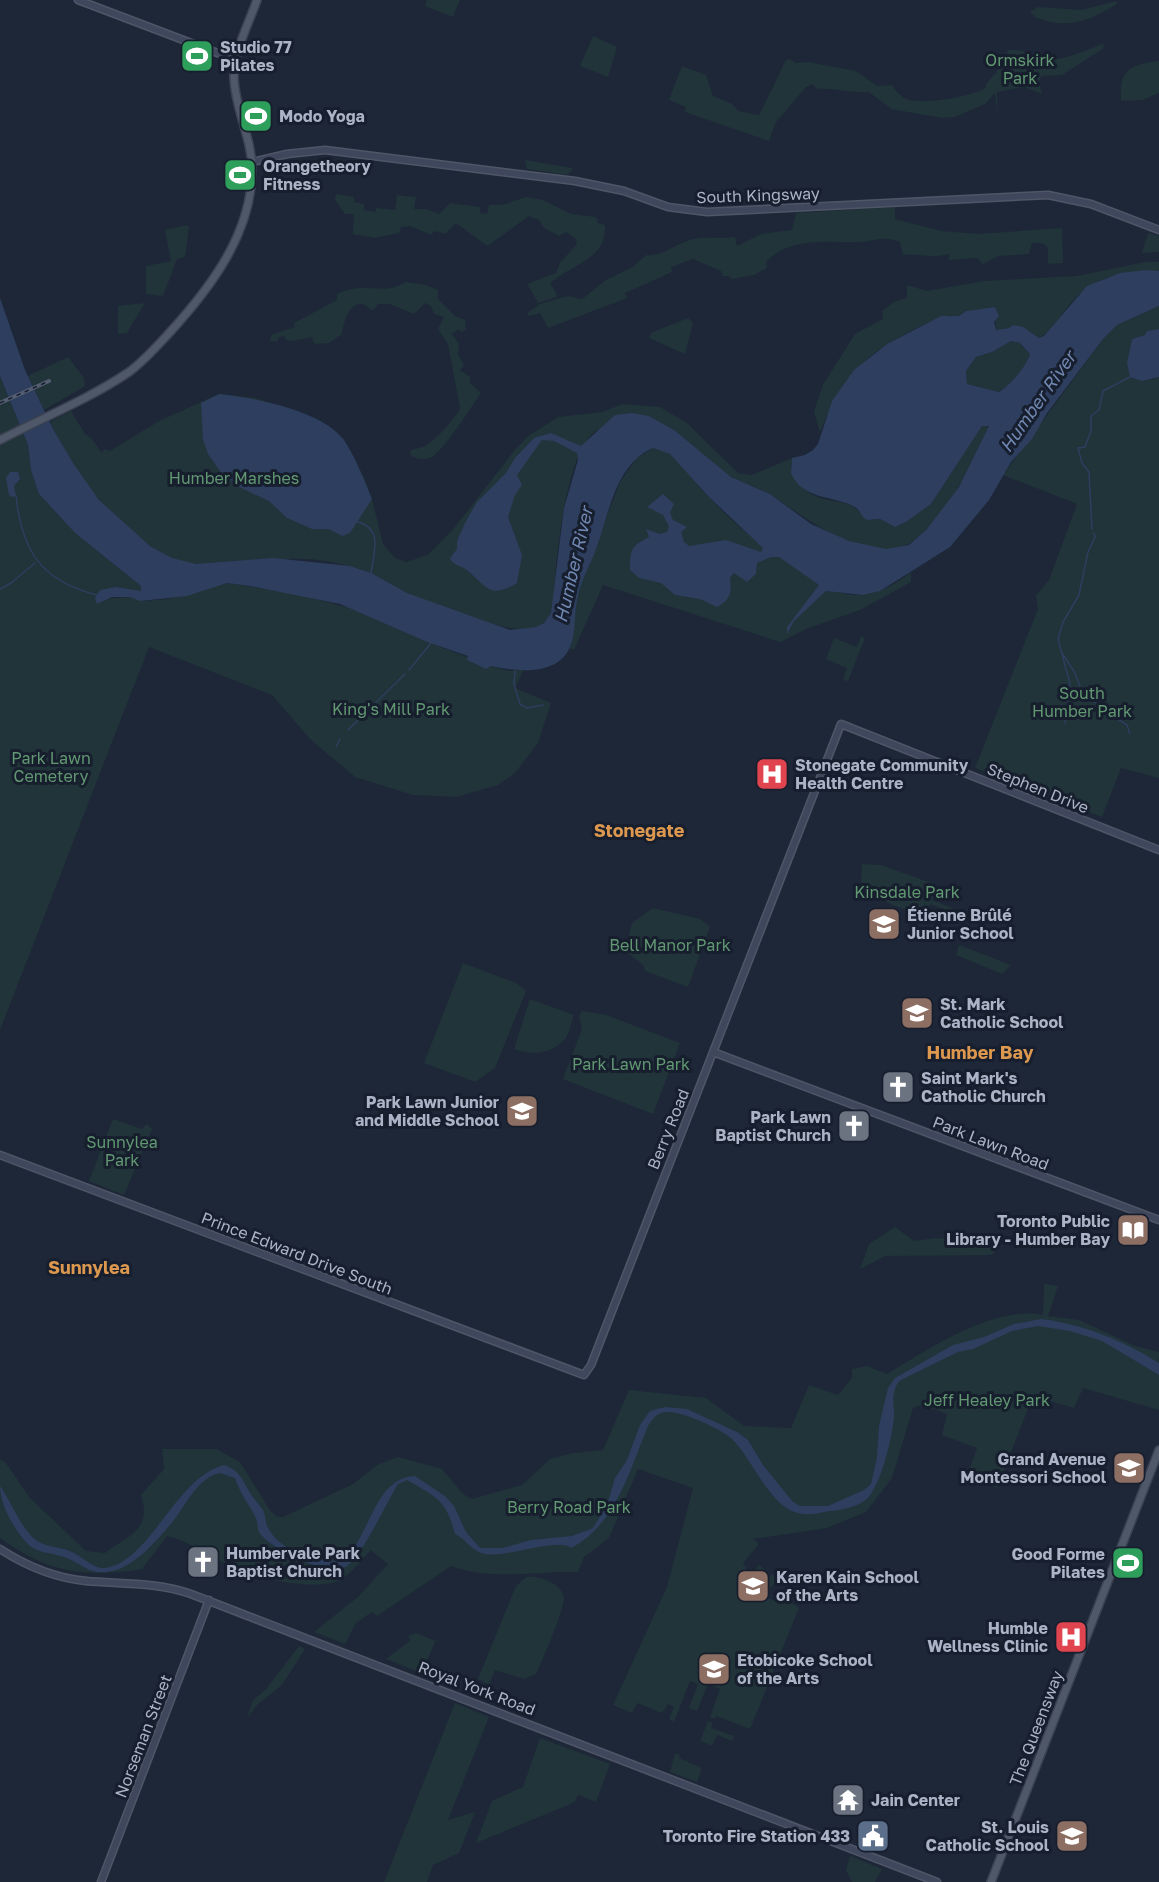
<svg xmlns="http://www.w3.org/2000/svg" width="1159" height="1882" font-family="'Golos Text',sans-serif">
<rect width="100%" height="100%" fill="#1e2738"/>
<path fill="#203439" d="M427,0H460L453,17L425,6Z
M1116,1L1117,4C1094,18 1074,28 1046,21C1040,19 1034,18 1030,12L1038,7L1082,10Z
M593,36L617,47L608,77L580,66Z
M1103,43L1104,48L1062,75L1041,76L1039,82L1042,94L1024,87L997,92L998,120L995,93L985,104L955,117L942,118L891,109L869,92C851,93 834,88 817,89L812,84L806,87L776,122L769,141L685,112L686,107L669,100L682,66L706,75L713,96L732,104L738,111L759,115L786,60L790,59L796,63L808,62L856,71L877,86L892,85C895,90 901,98 909,100C927,104 970,97 986,88V84L1003,64L1008,50C1023,49 1040,55 1055,59C1063,60 1095,48 1103,43Z
M1159,61V93L1143,100L1121,101C1119,69 1130,65 1159,61Z
M525,160L572,168V171L567,175L527,169Z
M336,194L354,197V202L364,204V210L376,212V208L395,210L397,195L416,197L414,209H426L439,214L450,203L480,207V213L487,214L489,205H502L526,197L543,200L571,214L596,217L598,223L605,225C607,259 574,263 550,283L557,295L556,297L538,303L527,284L556,273L560,263L577,244L576,239L566,232L559,236L544,228L539,220L529,216L489,245H486L456,223L445,234L434,231L431,235L410,226L401,227L399,233L375,238L353,234L354,214H345L335,200Z
M895,207V219L941,231L978,234L1062,228L1063,263L1048,264C1047,252 1053,241 1032,243L1029,254L998,256L983,264L977,258L949,260V254C929,259 921,253 903,255L900,242C880,234 873,243 854,242C824,242 788,238 766,262L767,268L754,275L732,279L729,276H723L721,271L693,259L671,267L672,272L625,293L627,298L548,328L540,313L529,316L527,313L540,304L568,296L582,299L606,280L633,267L646,255C661,257 673,246 687,241C703,235 719,240 735,237L737,246L761,234L792,230L796,213Z
M186,225L189,227L185,257L177,259L163,296L146,294V266L171,261L165,230Z
M1148,233L1159,236V252L1142,253Z
M1145,262H1159V271C1119,276 1101,270 1070,304C1060,316 1052,332 1039,338L1013,325L1009,328L996,330L994,307L967,311L959,316C944,314 939,318 925,324C869,350 842,374 820,433L814,411L823,385L855,334L883,319L882,311L894,302L907,298V285L927,291L984,281L1077,276Z
M406,282L426,285L438,290V299L455,316L465,320L466,330L461,332L458,329L452,334L459,344L458,355L464,365L460,370L470,377V383L481,393C472,406 443,452 430,458C423,460 417,459 411,456L410,451C414,448 418,449 423,447C433,443 456,418 460,408L448,344L438,329L444,317L434,314L431,306L425,303L414,314L390,304H378L374,310C370,310 368,307 365,305C349,299 343,325 342,334L329,343L314,344L312,337L293,341L286,340L285,336L279,337L277,342L270,341L271,335L295,327L294,323L337,300V294C367,280 381,297 406,282Z
M145,303L127,333L118,334V306Z
M1159,306V329L1147,331L1145,335L1132,339L1129,354L1152,380L1159,377V778L1121,768L1102,817L975,768L1038,609L1036,595L1049,580L1077,504L1003,475L1103,339L1117,325Z
M688,318L693,323L685,354L649,338L651,333Z
M1010,341L1020,343L1030,354C1026,367 1010,386 999,392L967,384L966,371L976,357L992,352Z
M68,357L84,378L85,386L44,410L28,376Z
M0,376L28,445L31,470L39,494L75,533L141,586V592L116,587L106,599L130,597L145,601L167,599L227,583L292,593L353,609L427,642L491,666L508,671L524,669L515,688L551,703L538,743L515,773L498,785L456,797L413,795L355,777L310,739L272,695L149,647L0,1030Z
M219,394L256,398L321,421L333,429L344,440L364,478L372,499L383,544L395,558L407,562L429,554L455,527L514,451L527,437L558,417L603,412L622,404L660,407L687,423L738,473L752,475L792,458L791,473C797,480 803,490 811,494C833,506 849,495 867,520L880,519L895,527L906,522L931,504L982,425L989,427C983,437 980,450 974,460C959,487 942,517 918,537C876,575 807,518 771,495C758,487 743,484 730,476C701,456 679,433 649,416C633,421 611,423 596,431C568,448 558,545 555,577C554,588 556,603 551,613C548,619 544,623 539,626C512,639 433,605 405,592C387,584 372,572 352,567C333,561 309,558 289,559C252,559 208,574 172,558C118,533 74,476 50,422L71,411L85,434L92,439L102,453L104,449L110,451L159,421Z
M653,448C676,449 692,479 707,495C733,523 763,549 796,567C819,580 835,599 866,594C883,592 898,582 911,572V582L860,610L806,629L780,642L603,585L574,650L569,648L578,592L620,482L636,459Z
M861,636L865,638L848,681L843,680L847,668L826,659L834,638L857,647Z
M862,864L881,865L937,885L932,900L957,910L955,913L930,904L925,917L890,904L861,885Z
M653,908L700,919L710,927L688,987L645,971L643,965L625,951L632,923Z
M959,945L1011,965L1002,974L956,955Z
M463,963L516,983L526,991L495,1068L475,1082L424,1063Z
M530,999L574,1015C571,1023 569,1036 563,1041C549,1055 530,1055 514,1049Z
M582,1011L606,1015L680,1043L653,1114L563,1079L582,1029L579,1016Z
M113,1119L142,1129L147,1124L152,1129L124,1195L89,1181Z
M895,1227L914,1241C941,1237 966,1237 994,1240L999,1245L992,1255L885,1256L860,1269L869,1244Z
M1044,1284L1058,1286L1048,1316L1079,1320L1135,1346L1159,1352V1410L1083,1388L1074,1408L1033,1396L997,1488L967,1476L977,1448L942,1435L947,1414L922,1405L913,1408L892,1478L866,1512L827,1528L753,1539L759,1544L743,1563L751,1576L759,1565L764,1569L756,1580L763,1585L772,1574L778,1579L769,1590L766,1588L768,1598L775,1601L785,1598L799,1608L750,1729L716,1716L715,1719L710,1717L720,1689L708,1684L697,1711L689,1708L698,1684L690,1681L674,1722L669,1719L674,1707L668,1704L662,1713L637,1703L632,1713L613,1705L667,1587L693,1488L638,1469L609,1538L584,1557L578,1572C537,1571 490,1581 451,1566L377,1616L372,1612L355,1624L345,1644L314,1632L359,1596L388,1564L371,1550C362,1559 353,1572 342,1579C319,1593 256,1578 233,1567C211,1558 190,1541 167,1536L142,1569C85,1578 48,1573 0,1538V1459L6,1463L30,1498L86,1551L105,1553C130,1534 152,1530 141,1495L164,1469L162,1449H216L240,1462L271,1512L278,1517H283L353,1484L377,1465L398,1457L442,1469L463,1494L472,1499L522,1485L550,1459L573,1453L603,1450L629,1390L706,1398L744,1426L791,1428L809,1385L838,1395L852,1378V1369L867,1366L887,1374C929,1349 993,1305 1043,1315Z
M526,1577C539,1575 563,1584 564,1598C565,1607 541,1665 536,1674L524,1679L495,1670L489,1685L478,1679L516,1586Z
M416,1633L438,1642H435L425,1665L429,1667L428,1671L448,1678L451,1676L449,1684L386,1659L411,1640L408,1636Z
M299,1646L305,1649L282,1685L257,1705L247,1718L253,1700L266,1689Z
M455,1703L489,1717L448,1820L475,1812L459,1853L433,1865L427,1882H384Z
M708,1721L713,1723L711,1728L734,1736L732,1741L717,1735L712,1746L700,1741Z
M540,1738L610,1764L596,1802L578,1795L575,1802L476,1843L492,1801L523,1787Z
M675,1753L680,1755L679,1758L702,1768L697,1782L670,1772Z
M850,1856L882,1869L875,1882H852L846,1870Z"/>
<path fill="#2d3e5f" fill-rule="evenodd" d="M1146,270L1159,271V306L1117,325L1103,339L1047,413L1032,439L1011,462L989,500L950,547L880,591L863,595L826,591L794,621L787,634V627L819,585L779,557H771L757,563L756,574L747,582L734,573L730,578C732,593 730,600 717,607L700,599L675,595L661,583L639,578L630,570C630,548 632,546 649,537L646,529L660,534L667,532L669,526L663,515L647,507L663,494L674,504L670,513L673,520L687,527L681,532L684,542L689,546L726,540L761,552L763,548L710,498L670,454L653,448C615,464 609,515 596,549C591,564 581,580 578,596C574,611 576,627 572,641C563,677 518,672 491,666L486,669L467,660L468,656L427,642L340,604L250,586L227,583L187,596L140,601L130,597H112L97,604L95,598L100,590L116,587L141,591V586L75,533L39,494L31,470L28,445L0,376V298L25,370L53,429L73,463L99,500L150,546L172,558L196,564L273,558L350,566L371,573L407,593L510,630L536,627L544,623L551,613L564,508L578,460L577,453L554,441L542,440L517,475L522,485L515,495L508,517L522,555L517,583C490,599 488,588 468,571C462,565 454,567 450,558L457,549V541L465,523L477,502L506,473L515,458L534,438L551,433L581,446L615,415L632,413L649,416L674,430L731,477L770,494L811,524L849,541L886,549L909,545L927,529L959,487L989,426H982L931,504L906,522L895,527L880,519L867,520C861,517 861,511 855,507C833,495 802,500 791,473L792,458L805,455L813,450L818,444L832,401L854,370L887,344L941,316H959L966,311L995,307L999,316L994,322L996,330L1009,328L1013,325L1023,327L1039,338L1044,336L1087,286L1120,273ZM1011,341L1020,343L1030,354C1026,367 1010,385 999,392L967,384L966,371L976,357L992,352Z
M1159,329V377L1142,381L1130,377L1127,363L1132,339L1145,335L1147,331Z
M219,394C254,398 322,410 344,440C356,458 364,480 372,499L350,533L342,536L329,529H312L287,518L269,501L239,487L220,471L208,454L203,440L201,403Z
M10,472H18L20,479L14,486L16,496L12,497L9,495L6,478Z
M1041,1319C1083,1324 1124,1341 1159,1363V1375L1102,1341L1070,1331L1038,1326L1012,1331L973,1349L958,1352L899,1381C892,1392 893,1400 894,1411C895,1430 881,1484 868,1498C858,1507 843,1510 830,1511C819,1513 809,1516 798,1513C770,1507 752,1458 732,1439C721,1429 676,1407 661,1413C655,1415 651,1421 648,1426C630,1469 616,1525 571,1548C559,1537 507,1558 485,1554C471,1551 466,1539 455,1534C446,1499 436,1497 407,1480L398,1484C387,1502 362,1556 347,1566C328,1578 269,1548 259,1532C257,1528 258,1523 256,1518C249,1504 240,1494 235,1478L220,1473C198,1477 186,1505 174,1520C156,1542 128,1576 97,1572C86,1571 75,1560 64,1557C51,1552 36,1554 26,1542C14,1529 0,1505 0,1486C11,1501 23,1533 39,1542C50,1548 63,1547 74,1553C82,1557 94,1568 102,1568C148,1567 175,1477 224,1465C239,1470 242,1479 249,1491C253,1498 258,1503 263,1510C266,1516 265,1523 268,1528C281,1552 314,1560 338,1561C370,1548 370,1478 415,1476L445,1496L454,1506L466,1532L480,1548H503L531,1540L572,1536L593,1528L607,1505L615,1478L627,1460L640,1425L650,1411L665,1407L687,1409L737,1432L748,1440L763,1465L793,1502L800,1506H828L864,1490L871,1484L877,1457L879,1426L888,1388L895,1378L953,1345L984,1337L1014,1324Z"/>
<g fill="none" stroke-linecap="round" stroke-linejoin="round">
<path stroke="#2d3e5f" stroke-width="1.5" d="M16,496C22,551 41,581 97,595
M358,522C383,529 374,551 371,573
M1092,529L1089,472L1082,463L1078,448L1085,447L1091,431V416L1099,410L1103,391L1130,377
M0,589L11,583L35,563
M1062,653L1075,673L1084,697L1110,709L1116,718L1127,725L1130,734
M409,670L431,643
M515,671L514,684L520,704L527,708L543,705
M1065,723L1070,684L1058,639L1063,622L1079,595L1088,552L1095,537L1094,533
M348,730L405,674
M336,747L340,739"/>
<g stroke="#4f5667" stroke-width="9">
<path id="secondary" d="M78,0L236,60
M252,162L287,154L325,150L575,181L624,191L668,207L707,212L1048,195L1091,204L1159,230
M713,1052L1159,1220
M0,1155L584,1375L591,1365L841,724L1159,850
M0,1549C26,1566 55,1578 86,1581C121,1584 157,1582 191,1594L937,1882
M101,1882L209,1600"/>
</g>
<g stroke="#3b4252" stroke-width="10">
<path id="primary" d="M0,440C42,418 89,399 129,372C145,360 158,345 171,331C211,287 251,234 252,172C253,140 235,110 234,78C233,53 249,23 257,0
M991,1882L1159,1450"/>
</g>
<use href="#secondary" stroke="#3f475c" stroke-width="6"/>
<use href="#primary" stroke="#4f5869" stroke-width="7"/>
<g stroke="#535c70" stroke-width="4">
<path id="rail" d="M0,403L49,381"/>
</g>
<use href="#rail" stroke="#171e2d" stroke-width="1.5" stroke-dasharray="4.5" stroke-linecap="butt"/>
</g>
<defs>
<g id="stadium-square" transform="scale(1.725)"><rect x="-9" y="-9" width="18" height="18" rx="4" fill="#2e9e5b" stroke="#171e2d"/><path d="M0-5a6.5 5 0 1 0 0 10a6.5 5 0 1 0 0-10ZM-3.5-1.8h7v3.6h-7Z" fill="#fff"/></g>
<g id="hospital-square" transform="scale(1.725)"><rect x="-9" y="-9" width="18" height="18" rx="4" fill="#e0444e" stroke="#171e2d"/><path d="M-5-5h3v3.5h4V-5h3V5h-3V1.5h-4V5h-3Z" fill="#fff"/></g>
<g id="school-square" transform="scale(1.725)"><rect x="-9" y="-9" width="18" height="18" rx="4" fill="#8d6e63" stroke="#171e2d"/><path d="M0-5L7-2L0 1L-7-2ZM-4 1L0 2.5L4 1V4Q0 6-4 4Z" fill="#fff"/></g>
<g id="church-square" transform="scale(1.725)"><rect x="-9" y="-9" width="18" height="18" rx="4" fill="#6b7280" stroke="#171e2d"/><path d="M-1.2-6h2.4v3.5h3.3v2.4h-3.3V6h-2.4V-.1h-3.3v-2.4h3.3Z" fill="#fff"/></g>
<g id="library-square" transform="scale(1.725)"><rect x="-9" y="-9" width="18" height="18" rx="4" fill="#8d6e63" stroke="#171e2d"/><path d="M-6-4Q-3-5.5-.7-3.5V5Q-3 3-6 4ZM6-4Q3-5.5 .7-3.5V5Q3 3 6 4Z" fill="#fff"/></g>
<g id="temple-square" transform="scale(1.725)"><rect x="-9" y="-9" width="18" height="18" rx="4" fill="#6b7280" stroke="#171e2d"/><path d="M0-6L5-2H3V0L6.5 2.5H4V6H1.5V3h-3V6H-4V2.5H-6.5L-3 0V-2H-5Z" fill="#fff"/></g>
<g id="civic-square" transform="scale(1.725)"><rect x="-9" y="-9" width="18" height="18" rx="4" fill="#5c6f8a" stroke="#171e2d"/><path d="M-.6-6.5H3V-4.5H.6V-3L4-1V1h2V6H-6V1h2V-1L-.6-3ZM-1.2 2.5V6h2.4V2.5Z" fill="#fff"/></g>
</defs>
<g fill-rule="evenodd">
<use href="#stadium-square" x="197" y="56"/>
<use href="#stadium-square" x="256" y="116"/>
<use href="#stadium-square" x="240" y="175"/>
<use href="#hospital-square" x="772" y="774"/>
<use href="#school-square" x="884" y="924"/>
<use href="#school-square" x="917" y="1013"/>
<use href="#church-square" x="898" y="1087"/>
<use href="#school-square" x="522" y="1111"/>
<use href="#church-square" x="854" y="1126"/>
<use href="#library-square" x="1133" y="1230"/>
<use href="#school-square" x="1129" y="1468"/>
<use href="#church-square" x="203" y="1562"/>
<use href="#stadium-square" x="1128" y="1563"/>
<use href="#school-square" x="753" y="1586"/>
<use href="#hospital-square" x="1071" y="1637"/>
<use href="#school-square" x="714" y="1669"/>
<use href="#temple-square" x="848" y="1800"/>
<use href="#civic-square" x="873" y="1836"/>
<use href="#school-square" x="1072" y="1836"/>
</g>
<g text-anchor="middle" stroke-width="6" stroke-linejoin="round" paint-order="stroke">
<g font-size="16" font-weight="bold" fill="#abb3c6" stroke="#171e2d" text-anchor="start">
<text x="220" y="53">Studio 77<tspan x="220" dy="18">Pilates</tspan></text>
<text x="279" y="122">Modo Yoga</text>
<text x="263" y="172">Orangetheory<tspan x="263" dy="18">Fitness</tspan></text>
<text x="795" y="771">Stonegate Community<tspan x="795" dy="18">Health Centre</tspan></text>
<text x="907" y="921">Étienne Brûlé<tspan x="907" dy="18">Junior School</tspan></text>
<text x="940" y="1010">St. Mark<tspan x="940" dy="18">Catholic School</tspan></text>
<text x="921" y="1084">Saint Mark's<tspan x="921" dy="18">Catholic Church</tspan></text>
<text x="499" y="1108" text-anchor="end">Park Lawn Junior<tspan x="499" dy="18">and Middle School</tspan></text>
<text x="831" y="1123" text-anchor="end">Park Lawn<tspan x="831" dy="18">Baptist Church</tspan></text>
<text x="1110" y="1227" text-anchor="end">Toronto Public<tspan x="1110" dy="18">Library - Humber Bay</tspan></text>
<text x="1106" y="1465" text-anchor="end">Grand Avenue<tspan x="1106" dy="18">Montessori School</tspan></text>
<text x="226" y="1559">Humbervale Park<tspan x="226" dy="18">Baptist Church</tspan></text>
<text x="1105" y="1560" text-anchor="end">Good Forme<tspan x="1105" dy="18">Pilates</tspan></text>
<text x="776" y="1583">Karen Kain School<tspan x="776" dy="18">of the Arts</tspan></text>
<text x="1048" y="1634" text-anchor="end">Humble<tspan x="1048" dy="18">Wellness Clinic</tspan></text>
<text x="737" y="1666">Etobicoke School<tspan x="737" dy="18">of the Arts</tspan></text>
<text x="871" y="1806">Jain Center</text>
<text x="1049" y="1833" text-anchor="end">St. Louis<tspan x="1049" dy="18">Catholic School</tspan></text>
<text x="850" y="1842" text-anchor="end">Toronto Fire Station 433</text>
</g>
<g font-size="16" fill="#619872" stroke="#171e2d">
<text x="1020" y="66">Ormskirk<tspan x="1020" dy="18">Park</tspan></text>
<text x="234" y="484">Humber Marshes</text>
<text x="1082" y="699">South<tspan x="1082" dy="18">Humber Park</tspan></text>
<text x="391" y="715">King's Mill Park</text>
<text x="51" y="764">Park Lawn<tspan x="51" dy="18">Cemetery</tspan></text>
<text x="907" y="898">Kinsdale Park</text>
<text x="670" y="951">Bell Manor Park</text>
<text x="631" y="1070">Park Lawn Park</text>
<text x="122" y="1148">Sunnylea<tspan x="122" dy="18">Park</tspan></text>
<text x="987" y="1406">Jeff Healey Park</text>
<text x="569" y="1513">Berry Road Park</text>
</g>
<g font-size="16" fill="#abb3c6" stroke="#171e2d">
<text transform="translate(758 195) rotate(-2)" y="6">South Kingsway</text>
<text transform="translate(1038 788) rotate(22)" y="6">Stephen Drive</text>
<text transform="translate(668 1129) rotate(-68)" y="6">Berry Road</text>
<text transform="translate(991 1143) rotate(21)" y="6">Park Lawn Road</text>
<text transform="translate(297 1253) rotate(21)" y="6">Prince Edward Drive South</text>
<text transform="translate(477 1688) rotate(21)" y="6">Royal York Road</text>
<text transform="translate(1036 1728) rotate(-69)" y="6">The Queensway</text>
<text transform="translate(143 1736) rotate(-69)" y="6">Norseman Street</text>
</g>
<g font-size="18" font-style="italic" fill="#7087b2" stroke="#171e2d">
<text transform="translate(1038 402) rotate(-55)" y="6">Humber River</text>
<text transform="translate(574 565) rotate(-77)" y="6">Humber River</text>
</g>
<g font-size="18" font-weight="bold" fill="#dc984f" stroke="#171e2d">
<text x="639" y="837">Stonegate</text>
<text x="980" y="1059">Humber Bay</text>
<text x="89" y="1274">Sunnylea</text>
</g>
</g>
</svg>
